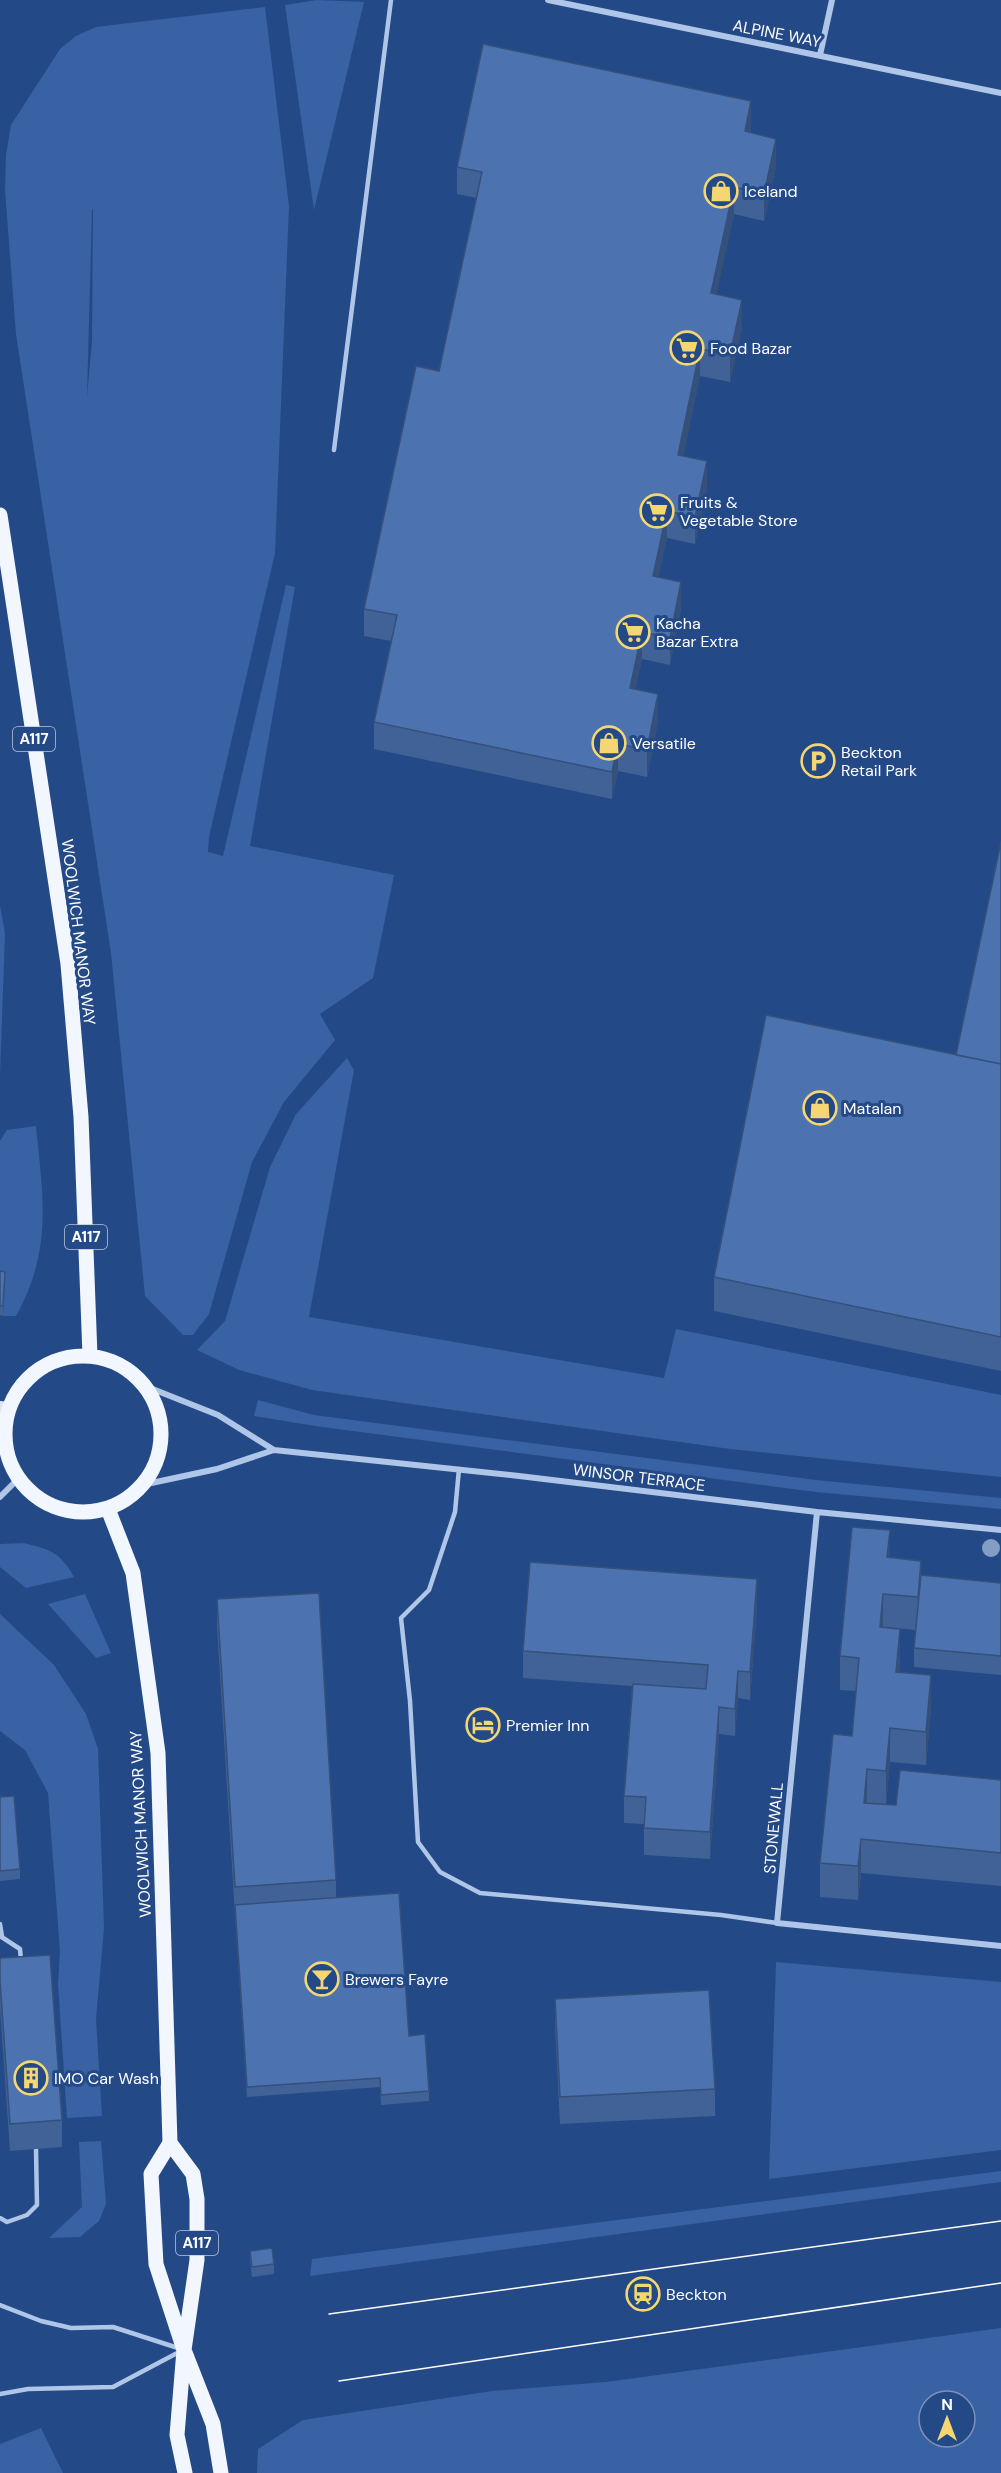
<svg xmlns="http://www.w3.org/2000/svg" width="1001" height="2473" font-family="'DM Sans',sans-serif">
<rect width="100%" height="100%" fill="#244987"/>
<path fill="#3862a4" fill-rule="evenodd" d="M317,0L364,2L314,210L285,5Z
M265,7L289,206L275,553L209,837L208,852L223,856L286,585L295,587L250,846L394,875L373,978L320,1014L335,1040L284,1102L252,1162L209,1314L193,1335H183L145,1296L111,953L16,334L5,190L6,155L11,125L60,49L76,36L96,27ZM93,209L92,341L87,397L92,210Z
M0,906L5,933L0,1075Z
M347,1058L354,1070L309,1317L664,1378L676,1329L1001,1395V1477L730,1449L312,1390L239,1370L197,1350L225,1321L270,1167L296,1114Z
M36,1126C43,1198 53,1249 16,1316H3L5,1282L0,1281V1141L7,1130Z
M258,1400L314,1415L816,1480L1001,1498V1509L816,1492L315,1426L254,1416Z
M23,1543C50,1549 60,1552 74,1577L26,1588L0,1567V1544Z
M85,1594L111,1653L96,1658L48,1604Z
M0,1614L54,1665L86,1714L98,1749L104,1928L96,2019L102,2116L67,2118L58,1984L60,1952L48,1793L25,1750L0,1731Z
M776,1962L1001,1982V2150L769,2179Z
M101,2141L106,2204L99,2221L80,2237L49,2238L82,2207L79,2142Z
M1001,2171V2182L310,2276L312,2259Z
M1001,2328V2473H257L258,2449L303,2420L492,2391L606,2382ZM929,2401H965V2437H929Z
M41,2428L63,2473H0V2444Z"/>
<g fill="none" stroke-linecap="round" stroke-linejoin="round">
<path stroke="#afc6e9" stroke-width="4.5" d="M334,450L391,0
M459,1469L455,1512L429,1590L401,1618L410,1701L418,1842L440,1872L480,1893L721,1915L777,1923
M0,1924L2,1936
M0,1936L20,1949L21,1961
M0,2218L7,2222L27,2215L37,2205L36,2149
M0,2305L41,2321L71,2328L113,2327L178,2348
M0,2394L28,2389L113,2387L181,2351"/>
<path stroke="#afc6e9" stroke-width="6" d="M548,0L1001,93
M820,55L832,0
M145,1386L218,1415L274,1450
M142,1485L217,1469L274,1450L519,1476L817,1512L1001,1530
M0,1497L18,1479
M817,1512L777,1923L1001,1946"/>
<path stroke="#dae5f8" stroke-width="12" d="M0,1407L8,1408"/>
<path stroke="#f2f6fe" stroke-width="15" d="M0,515L68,964L81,1117L90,1356
M5 1434a78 78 0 1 1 156 0a78 78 0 1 1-156 0Z
M108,1509L133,1573L158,1753L170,2143L151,2174L156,2264L184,2350L213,2424L221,2473
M170,2143L193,2174L197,2199V2260L184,2350L177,2435L185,2473"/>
<path stroke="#fff" stroke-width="1.5" d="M329,2314L1001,2221
M339,2381L1001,2283"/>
</g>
<circle fill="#849dc5" cx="991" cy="1548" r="9"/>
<path fill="#416296" d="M751,128L750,133L776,166L764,221L734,214L716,294L742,327L730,382L700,376L683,456L707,488L695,544L667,538L658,577L681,609L670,665L642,659L635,689L658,721L647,777L618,771L612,799L374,749V722L391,641L364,636V609L439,371L477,198L457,194V167Z
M1001,843V1371L714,1311V1277L956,1055Z
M0,1271L5,1281L3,1316L0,1315Z
M890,1558L921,1575L1001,1583V1675L914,1667V1648L916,1630L883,1627L900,1663L899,1672L931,1709L926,1765L890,1762L886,1804L896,1805L1001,1780V1886L861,1873L858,1900L820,1897V1863L852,1736L856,1691L840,1690V1656Z
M217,1599L336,1880V1897L429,2091V2101L381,2105L380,2087L247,2097L235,1915L217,1626Z
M757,1606L750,1700L738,1698L735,1736L719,1734L710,1859L644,1855V1824L624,1823V1796L632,1686L523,1678V1651Z
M0,1797L20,1869V1879L0,1881Z
M0,1958L62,2120V2147L10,2151L0,2008Z
M555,1999L715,2089V2116L560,2124L555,2026Z
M250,2251L274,2264V2274L252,2277L250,2261Z"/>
<path fill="#35507a" d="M751,101V128L745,158V131Z
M776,139V166L764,221V194Z
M734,187V214L711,320V293Z
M742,300V327L730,382V355Z
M700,349V376L678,482V455Z
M707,461V488L695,544V517Z
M667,511V538L653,603V576Z
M681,582V609L670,665V638Z
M642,632V659L630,715V688Z
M658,694V721L647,777V750Z
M618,744V771L612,799V772Z
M890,1530V1564L887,1557Z
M921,1561V1594L918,1630V1597Z
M757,1579V1606L750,1700V1672Z
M883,1594V1627H880Z
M900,1629V1663L896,1705V1672Z
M738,1671V1698L735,1736V1709Z
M931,1675V1709L926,1765V1732Z
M719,1707V1734L710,1859V1832Z
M890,1728V1762L886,1805V1771Z
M867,1769V1803H864Z
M861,1839V1873L858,1900V1866Z"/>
<path fill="#4c72af" stroke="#35507a" stroke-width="1.5" d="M483,44L751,101L745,131L776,139L764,194L734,187L711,293L742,300L730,355L700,349L678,455L707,461L695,517L667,511L653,576L681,582L670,638L642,632L630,688L658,694L647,750L618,744L612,772L374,722L397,615L364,609L416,366L439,371L482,172L457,167Z
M1001,842V1064L956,1055Z
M766,1015L1001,1064V1337L714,1277Z
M0,1271L5,1272L3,1306H0Z
M852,1527L890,1530L887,1557L921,1561L918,1597L883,1594L880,1627L900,1629L896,1672L931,1675L926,1732L890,1728L886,1771L867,1769L864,1803L896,1805L900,1770L1001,1780V1853L861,1839L858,1866L820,1863L833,1734L852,1736L859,1658L840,1656Z
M530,1562L757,1579L750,1672L738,1671L735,1709L719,1707L710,1832L644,1828L646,1797L624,1796L633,1684L706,1689L708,1665L523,1651Z
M921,1575L1001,1583V1656L914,1648Z
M319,1593L336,1880L235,1887L217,1599Z
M14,1796L20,1869L0,1871V1797Z
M399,1893L409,2036L425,2034L429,2091L381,2095L380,2078L247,2087L235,1905Z
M50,1955L62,2120L10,2124L0,1981V1958Z
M709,1990L715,2089L560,2097L555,1999Z
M272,2248L274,2264L252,2267L250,2251Z"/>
<defs>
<g id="shop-ring" transform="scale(1.725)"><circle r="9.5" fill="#244987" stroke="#f4d772" stroke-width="1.5"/><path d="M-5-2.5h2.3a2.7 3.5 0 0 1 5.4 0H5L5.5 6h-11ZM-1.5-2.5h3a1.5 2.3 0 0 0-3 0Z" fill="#f4d772"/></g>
<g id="supermarket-ring" transform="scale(1.725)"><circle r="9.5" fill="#244987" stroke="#f4d772" stroke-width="1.5"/><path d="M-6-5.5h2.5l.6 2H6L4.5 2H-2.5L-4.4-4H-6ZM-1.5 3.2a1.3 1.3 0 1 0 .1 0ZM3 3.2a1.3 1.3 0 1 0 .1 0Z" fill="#f4d772"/></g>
<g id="parking-ring" transform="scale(1.725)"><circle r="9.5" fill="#244987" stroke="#f4d772" stroke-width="1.5"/><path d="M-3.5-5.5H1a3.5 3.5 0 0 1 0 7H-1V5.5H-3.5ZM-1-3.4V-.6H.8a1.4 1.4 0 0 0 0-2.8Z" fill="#f4d772"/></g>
<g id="hotel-ring" transform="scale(1.725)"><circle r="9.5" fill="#244987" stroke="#f4d772" stroke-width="1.5"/><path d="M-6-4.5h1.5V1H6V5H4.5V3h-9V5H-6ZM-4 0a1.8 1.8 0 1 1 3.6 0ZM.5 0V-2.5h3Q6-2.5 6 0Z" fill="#f4d772"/></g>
<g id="bar-ring" transform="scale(1.725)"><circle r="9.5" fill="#244987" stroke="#f4d772" stroke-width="1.5"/><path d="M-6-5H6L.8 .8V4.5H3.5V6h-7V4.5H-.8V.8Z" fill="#f4d772"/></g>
<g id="building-ring" transform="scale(1.725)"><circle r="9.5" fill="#244987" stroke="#f4d772" stroke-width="1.5"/><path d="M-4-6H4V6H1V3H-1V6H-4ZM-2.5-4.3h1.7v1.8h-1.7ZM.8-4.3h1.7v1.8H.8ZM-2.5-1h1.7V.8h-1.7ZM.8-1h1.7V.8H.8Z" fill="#f4d772"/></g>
<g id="station-ring" transform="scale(1.725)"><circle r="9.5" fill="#244987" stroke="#f4d772" stroke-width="1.5"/><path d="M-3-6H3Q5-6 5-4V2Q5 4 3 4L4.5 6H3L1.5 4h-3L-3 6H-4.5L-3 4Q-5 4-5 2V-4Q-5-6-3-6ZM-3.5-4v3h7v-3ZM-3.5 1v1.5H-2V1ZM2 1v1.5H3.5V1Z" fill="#f4d772"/></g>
</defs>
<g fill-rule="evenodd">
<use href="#shop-ring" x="721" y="191"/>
<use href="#supermarket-ring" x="687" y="348"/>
<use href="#supermarket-ring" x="657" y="511"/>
<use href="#supermarket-ring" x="633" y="632"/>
<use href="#shop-ring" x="609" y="743"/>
<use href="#parking-ring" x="818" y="761"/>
<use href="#shop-ring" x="820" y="1108"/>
<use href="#hotel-ring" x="483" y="1725"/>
<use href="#bar-ring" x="322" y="1979"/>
<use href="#building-ring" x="31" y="2078"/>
<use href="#station-ring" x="643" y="2294"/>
</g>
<g text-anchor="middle" stroke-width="6" stroke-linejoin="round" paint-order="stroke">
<g fill="#244987" stroke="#bdc8db" stroke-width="1.5">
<rect x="13" y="727" width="42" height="24" rx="4.5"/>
<rect x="65" y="1225" width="42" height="24" rx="4.5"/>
<rect x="176" y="2231" width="42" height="24" rx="4.5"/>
</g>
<g font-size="15" font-weight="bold" fill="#fff">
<text x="34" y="744">A117</text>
<text x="86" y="1242">A117</text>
<text x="197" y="2248">A117</text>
</g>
<g font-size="16" fill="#fff" stroke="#244987">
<text transform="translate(777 33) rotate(11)" y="6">ALPINE WAY</text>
<text transform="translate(79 932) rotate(83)" y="6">WOOLWICH MANOR WAY</text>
<text transform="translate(639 1477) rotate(7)" y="6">WINSOR TERRACE</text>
<text transform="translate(140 1824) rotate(-93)" y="6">WOOLWICH MANOR WAY</text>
<text transform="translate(773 1828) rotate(-85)" y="6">STONEWALL</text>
</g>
<g font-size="16" fill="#fff" stroke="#244987" text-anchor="start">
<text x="744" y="197">Iceland</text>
<text x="710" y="354">Food Bazar</text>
<text x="680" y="508">Fruits &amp;<tspan x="680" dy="18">Vegetable Store</tspan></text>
<text x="656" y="629">Kacha<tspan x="656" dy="18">Bazar Extra</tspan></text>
<text x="632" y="749">Versatile</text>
<text x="841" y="758">Beckton<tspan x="841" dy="18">Retail Park</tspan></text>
<text x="843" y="1114">Matalan</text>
<text x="506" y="1731">Premier Inn</text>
<text x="345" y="1985">Brewers Fayre</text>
<text x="54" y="2084">IMO Car Wash</text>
<text x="666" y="2300">Beckton</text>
</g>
</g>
<g transform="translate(947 2419)"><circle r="28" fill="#244987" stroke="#7c92b7" stroke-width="1.5"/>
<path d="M0-4.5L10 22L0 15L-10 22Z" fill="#f4d772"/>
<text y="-9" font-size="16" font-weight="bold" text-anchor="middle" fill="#ffffff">N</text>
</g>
</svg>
